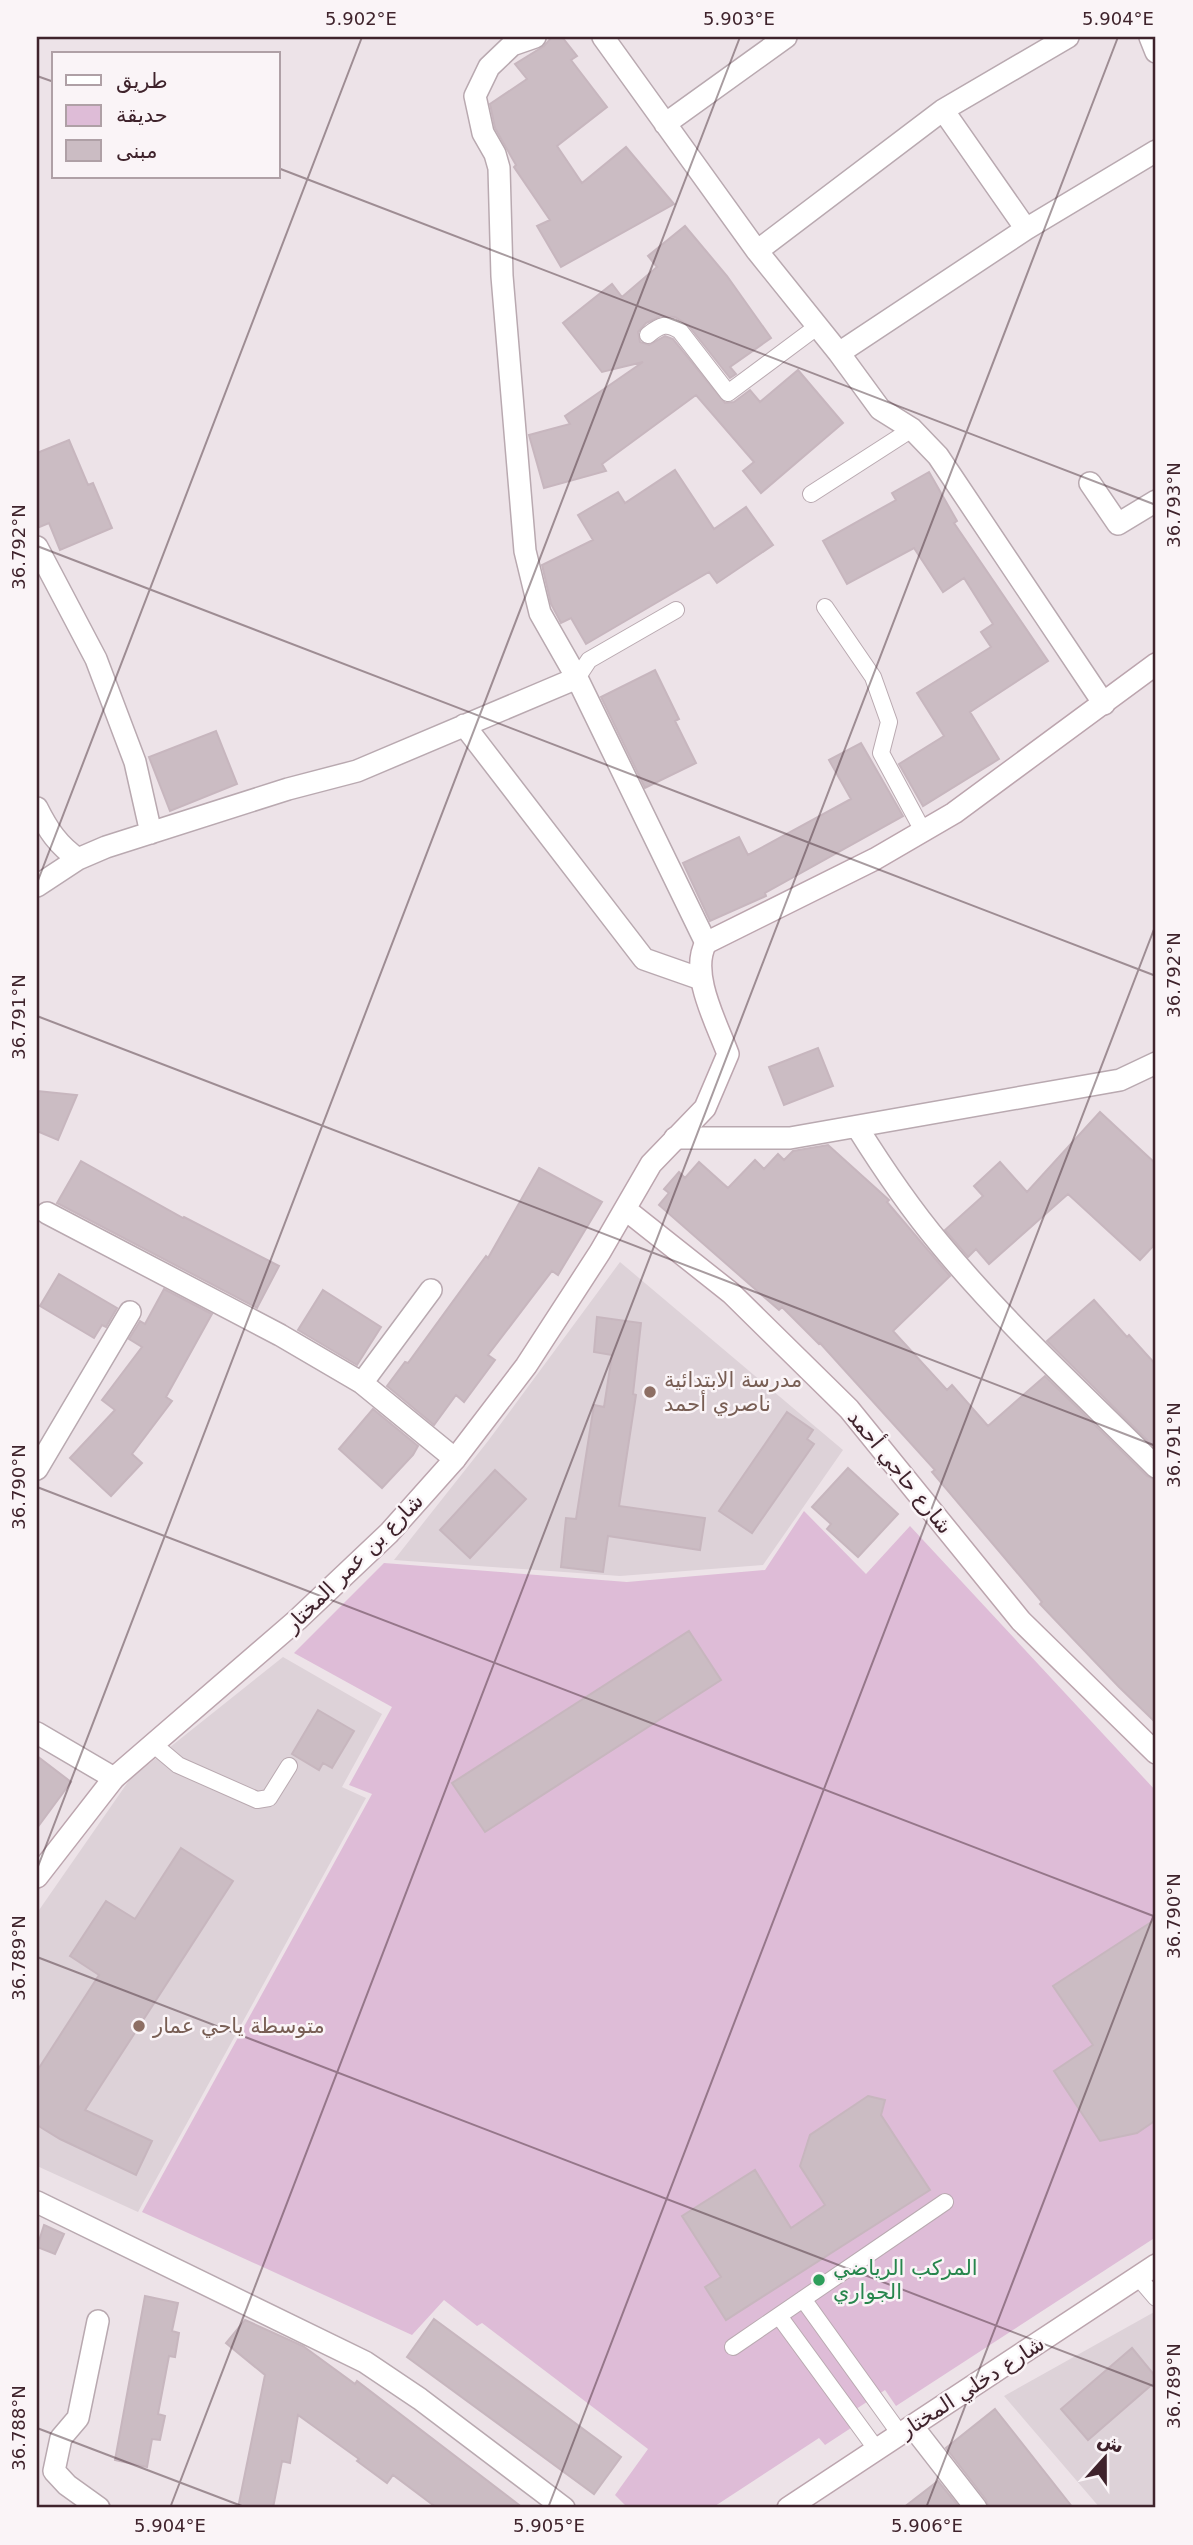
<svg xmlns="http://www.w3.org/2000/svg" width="1193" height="2545" font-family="'DejaVu Sans',Vazirmatn,sans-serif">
<rect width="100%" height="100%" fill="#ede3e8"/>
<path fill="#ddd2d8" d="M620,1262L843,1450L763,1565L620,1576L394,1560L488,1441Z
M283,1657L382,1714L342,1787L366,1798L138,2212L37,2166L39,2140L37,2139V1913L130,1779Z
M1156,2311V2508H1100L1004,2396Z"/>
<path fill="#debcd7" d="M804,1511L866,1574L910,1526L1156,1791V2237L896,2406L885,2390L844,2417L851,2428L825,2445L819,2438L712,2508H628L615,2495L648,2449L482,2323L477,2326L444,2300L412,2335L142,2212L372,1794L349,1785L392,1707L294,1653L384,1563L627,1582L765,1570Z"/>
<path fill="#cbbcc3" stroke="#c7b6be" stroke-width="2" d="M552,37H562L577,56L571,60L607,107L557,146L582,183L626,147L674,204L561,267L537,226L550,220L514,167L516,165L495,128L490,104L527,79L515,64L544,46Z
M685,226L727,276L771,338L730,367L736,374L730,378L688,325L675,317L661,316L646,323L638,332L640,342L649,345L665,336L673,339L725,403L734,402L750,390L760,402L798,370L843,423L761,493L743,471L754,462L696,395L602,464L606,471L544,488L529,435L570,424L565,416L643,362L602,372L563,323L612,284L622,297L657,267L648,256Z
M69,440L88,485L93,483L112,528L60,550L49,523L37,528V453Z
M675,470L714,529L746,507L773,545L717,583L709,572L586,644L571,618L561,623L559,619L551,604L542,565L593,540L578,515L618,492L625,503Z
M929,472L957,521L954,523L1048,661L970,712L999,759L923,806L899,764L944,736L917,693L991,647L981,632L993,624L964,578L943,592L914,548L847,584L823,541L896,500L892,493Z
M655,670L679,719L675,721L696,763L645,788L601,697Z
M216,731L237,784L170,811L149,757Z
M861,743L903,816L765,893L766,896L710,921L683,863L739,837L748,855L851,799L829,760Z
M818,1048L833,1086L784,1105L769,1067Z
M37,1091L77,1095L58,1140L37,1131Z
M1100,1112L1156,1164V1243L1140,1260L1068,1194L989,1264L976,1249L968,1257L945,1230L983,1196L974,1186L1000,1162L1027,1192Z
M828,1145L889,1200L887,1202L950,1276L893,1331L947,1390L952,1385L988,1426L1045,1376L1147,1476L1156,1480V1723L1119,1687L1040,1604L1042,1602L932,1472L935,1470L820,1343L819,1344L782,1307L779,1310L659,1205L669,1193L664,1189L679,1172L685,1178L699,1162L728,1188L755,1160L764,1169L778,1154L784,1160L793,1151Z
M81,1161L183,1218L184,1217L279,1266L257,1308L57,1203Z
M539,1168L602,1202L558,1275L552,1271L488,1355L495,1360L464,1402L456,1395L434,1425L387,1386L405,1362L408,1363L486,1256L488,1258Z
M59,1274L117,1308L106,1327L102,1325L94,1338L40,1306Z
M164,1289L212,1314L166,1397L172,1401L132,1454L142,1463L111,1496L70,1458L115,1410L102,1400L142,1347L129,1339L140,1321L145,1324Z
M323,1290L381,1327L357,1365L298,1330Z
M1094,1300L1127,1337L1129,1335L1156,1365V1449L1047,1341Z
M597,1317L641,1323L633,1394L636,1395L619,1506L705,1518L700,1550L608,1536L603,1572L561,1567L566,1518L576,1519L594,1405L604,1407L612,1355L594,1352Z
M373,1409L418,1446L413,1455L382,1488L339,1449Z
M787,1412L813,1430L807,1439L814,1444L752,1533L719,1511Z
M848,1468L898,1514L858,1557L827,1529L831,1524L812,1507Z
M495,1470L526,1499L470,1558L440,1530Z
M689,1631L721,1680L485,1832L452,1783Z
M318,1710L354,1731L332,1768L323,1763L319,1770L292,1754Z
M37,1756L71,1782L37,1828Z
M181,1848L233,1881L85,2110L152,2141L136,2175L60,2139L37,2125V2071L99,1975L70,1956L106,1901L135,1919Z
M1156,1919V2120L1137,2133L1100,2141L1054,2071L1093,2045L1053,1986Z
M868,2096L885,2100L881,2115L930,2190L726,2320L705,2287L721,2277L682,2216L755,2170L791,2228L825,2205L800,2166L810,2135Z
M44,2225L64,2234L55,2254L37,2247Z
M145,2296L178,2303L172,2331L179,2333L175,2357L169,2356L158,2414L165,2416L160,2440L152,2439L147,2467L115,2460Z
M434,2319L621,2457L594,2494L407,2357Z
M245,2320L303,2346L355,2384L357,2381L523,2508H437L393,2475L387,2483L357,2461L359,2459L298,2415L290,2463L282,2461L273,2508H238L265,2375L226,2343Z
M1132,2348L1156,2377V2381L1088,2440L1061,2409Z
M995,2409L1073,2508H989L986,2500L946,2448Z
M938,2481L960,2508H903Z"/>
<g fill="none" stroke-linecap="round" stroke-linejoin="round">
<g stroke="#b9a9b0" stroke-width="18">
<path id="lane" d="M648,335C660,325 667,322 680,331L728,393L818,326
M811,494L912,429
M825,607L873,677L889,722L881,753L923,831
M577,678L589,660L676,610
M153,1744L178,1765L257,1800L269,1798L289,1766
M1138,2277L1156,2298
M803,2299L900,2434
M779,2316L877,2450
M733,2347L945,2202"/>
</g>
<g stroke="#b9a9b0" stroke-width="24">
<path id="street" d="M535,37L512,45L489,67L475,96L483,133L495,154L499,168L502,276L525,551L540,613L577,678L706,943
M603,37L757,251L839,353L880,409L912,429L938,456L1104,704
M1150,37L1156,52
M943,110L1026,229
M665,124L786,37
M757,251L943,110L1068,37
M839,353L1026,229L1156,151
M1090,483L1118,524L1156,501
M37,547L96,659L135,762L151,833
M464,725L644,959L701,979
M37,808C48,830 58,845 78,859
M37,886L78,859L106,847L288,789L357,771L577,678
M857,1127C882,1167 909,1207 940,1244C1006,1324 1083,1394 1156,1467
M675,1138H790L1120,1080L1156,1063
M47,1213L280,1335L362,1383L455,1459
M362,1383L431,1290
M37,1469L130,1312
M37,1733L114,1778
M37,2202L365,2362L420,2399L564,2508
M98,2321L78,2418L61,2438L54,2471L67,2485L99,2508
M913,2427L976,2508"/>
</g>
<g stroke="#bca5ae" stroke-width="24">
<path id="secondary" d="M625,1209L731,1293L849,1409L1021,1621L1156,1753
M37,1877L114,1778L297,1620L389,1533L455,1459L526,1366L600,1252L651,1164L705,1108L728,1054C717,1024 689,973 706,943L875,859L954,813L1156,664
M788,2508L1156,2265"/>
</g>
<use href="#lane" stroke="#fff" stroke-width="16"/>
<use href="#street" stroke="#fff" stroke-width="21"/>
<use href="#secondary" stroke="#fff" stroke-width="21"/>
</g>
<path fill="none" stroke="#3f232c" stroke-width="2" stroke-opacity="0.45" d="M37,76L54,82M278,168L1156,505M37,546L1156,976M37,883L362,37M37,1016L1156,1446M37,1487L1156,1917M37,1869L740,37M37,1957L1156,2387M37,2428L247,2508M170,2508L1118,37M548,2508L1156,924M926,2508L1156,1909"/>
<g fill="#8d6e63" stroke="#faf4f7" stroke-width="2.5">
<circle cx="650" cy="1392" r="7"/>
<circle cx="139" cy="2026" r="7"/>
</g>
<circle fill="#2e9e5b" stroke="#faf4f7" stroke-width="2.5" cx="819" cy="2280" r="7"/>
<g text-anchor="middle" stroke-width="5" stroke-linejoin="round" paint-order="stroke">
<g font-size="21" fill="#785e54" stroke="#faf4f7" text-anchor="start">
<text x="664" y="1387">مدرسة الابتدائية<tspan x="664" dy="24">ناصري أحمد</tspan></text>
<text x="153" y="2033">متوسطة ياحي عمار</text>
</g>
<g font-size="21" fill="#3f232c" stroke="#faf4f7">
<text transform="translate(900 1472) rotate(51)" y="7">شارع حاجي أحمد</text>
<text transform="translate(354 1563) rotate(-45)" y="7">شارع بن عمر المختار</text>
<text transform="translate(972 2387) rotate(-33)" y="7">شارع دخلي المختار</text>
</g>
<g font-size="21" fill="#27864d" stroke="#faf4f7" text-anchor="start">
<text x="833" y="2275">المركب الرياضي<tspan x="833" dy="24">الجواري</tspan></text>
</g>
</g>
<rect width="1193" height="2545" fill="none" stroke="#faf4f7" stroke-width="77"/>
<rect x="52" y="52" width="228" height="126" fill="#faf4f7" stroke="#afa0a6" stroke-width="2"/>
<rect x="66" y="75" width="35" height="10" fill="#ffffff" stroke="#afa0a6" stroke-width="2"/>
<text x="116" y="88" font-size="21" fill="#3f232c">طريق</text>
<rect x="66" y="105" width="35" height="21" fill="#debcd7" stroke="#afa0a6" stroke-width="2"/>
<text x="116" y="122" font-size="21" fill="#3f232c">حديقة</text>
<rect x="66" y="140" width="35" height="21" fill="#cbbcc3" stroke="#afa0a6" stroke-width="2"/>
<text x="116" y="158" font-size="21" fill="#3f232c">مبنى</text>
<g transform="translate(1105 2458) rotate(21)" stroke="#faf4f7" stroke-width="5" paint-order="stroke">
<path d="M0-5L12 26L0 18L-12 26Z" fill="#3f232c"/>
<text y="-10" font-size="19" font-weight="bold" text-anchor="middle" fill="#3f232c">ش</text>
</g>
<rect x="38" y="38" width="1116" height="2468" fill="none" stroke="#3f232c" stroke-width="2.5"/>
<g font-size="18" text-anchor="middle" fill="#3f232c">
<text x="361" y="25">5.902°E</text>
<text x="739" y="25">5.903°E</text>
<text x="1118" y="25">5.904°E</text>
<text transform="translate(1174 505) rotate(-90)" y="6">36.793°N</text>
<text transform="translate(19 547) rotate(-90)" y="6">36.792°N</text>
<text transform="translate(1174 975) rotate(-90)" y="6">36.792°N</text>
<text transform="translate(19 1017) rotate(-90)" y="6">36.791°N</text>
<text transform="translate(1174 1445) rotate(-90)" y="6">36.791°N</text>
<text transform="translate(19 1487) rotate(-90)" y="6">36.790°N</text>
<text transform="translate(1174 1916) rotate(-90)" y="6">36.790°N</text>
<text transform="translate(19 1958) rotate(-90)" y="6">36.789°N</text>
<text transform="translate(1174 2386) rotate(-90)" y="6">36.789°N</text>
<text transform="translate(19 2428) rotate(-90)" y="6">36.788°N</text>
<text x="170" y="2532">5.904°E</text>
<text x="549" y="2532">5.905°E</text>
<text x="927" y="2532">5.906°E</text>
</g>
</svg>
